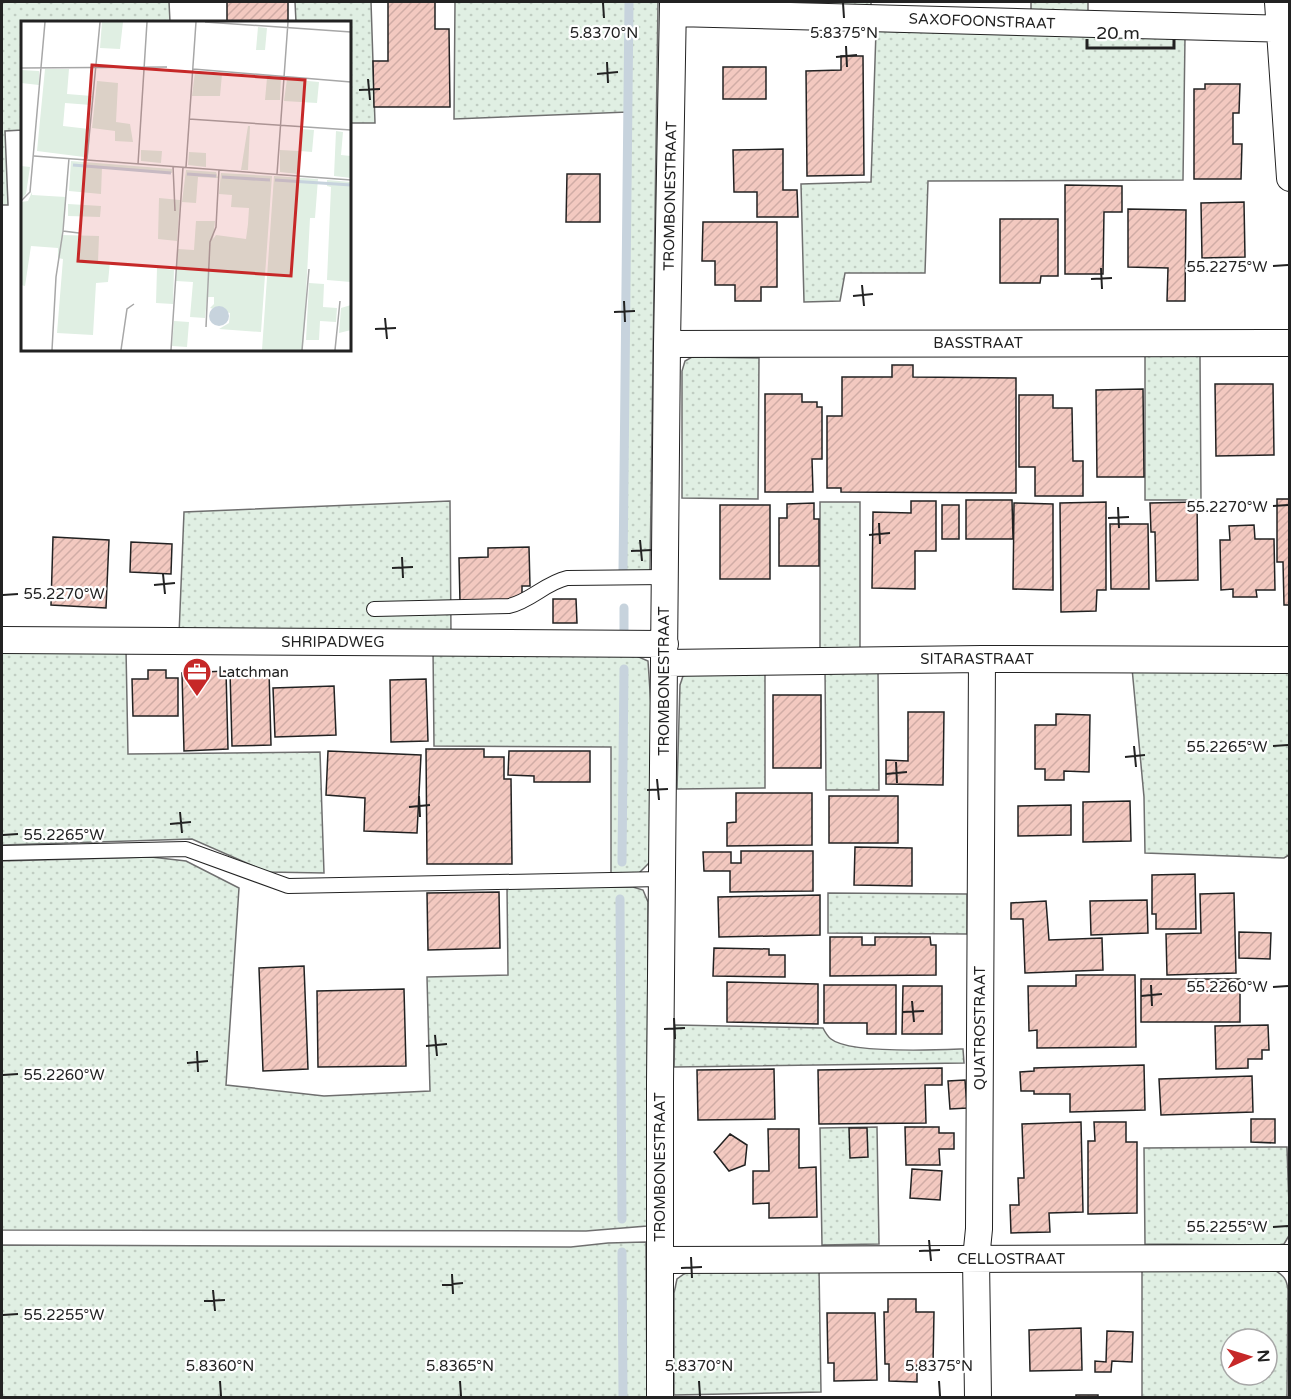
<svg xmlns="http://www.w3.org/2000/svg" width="1291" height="1399" font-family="'Varela Round',sans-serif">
<defs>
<pattern id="grass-dots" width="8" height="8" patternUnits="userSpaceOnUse" patternTransform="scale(1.5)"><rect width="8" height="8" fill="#e0efe3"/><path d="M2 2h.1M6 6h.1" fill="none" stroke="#c0cdc2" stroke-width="1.8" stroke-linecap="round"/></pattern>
<pattern id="building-hatch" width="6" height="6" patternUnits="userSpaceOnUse" patternTransform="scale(1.5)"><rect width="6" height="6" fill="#f3c9c0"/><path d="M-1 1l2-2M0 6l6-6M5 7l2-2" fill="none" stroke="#d0aca5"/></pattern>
</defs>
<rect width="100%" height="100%" fill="#fff"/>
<path fill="url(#grass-dots)" stroke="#6f6f6f" stroke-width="1.5" fill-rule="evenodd" d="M2,2H169L170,22H22V130L5,131L8,205H2Z
M295,2H371L375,123H350V22H296Z
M455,2H658L650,572L623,571L628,112L454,119Z
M701,2H871V8Z
M1031,2H1088V15L1031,13Z
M876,31L1185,38L1183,180L928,181L925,273H845L840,301L804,302L801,184L871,182Z
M1145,356H1200L1201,500H1145Z
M692,357L759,358L758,499L682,498V371L685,361Z
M450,501L451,635H179L184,512Z
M820,502H860V651H820Z
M2,648L126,649L128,754L320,752L324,873L267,872L192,839L2,845Z
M433,648L632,654L648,661L651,706L650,862L639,873L611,874V747L434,746Z
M825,668H878L879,790H826Z
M1132,668L1282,669L1289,673V855L1284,858L1145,853L1144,797Z
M765,673V788L677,789L680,685L683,676L689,674Z
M151,857L186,861L239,888L226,1085L324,1096L430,1091L427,977L508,975L507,887H633L643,890L648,902L647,1226L586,1231L2,1230V861Z
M828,893L967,894V934L828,933Z
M675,1025L823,1028C825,1032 827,1036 831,1039C849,1054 937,1050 963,1049L964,1063L674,1067Z
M877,1127L879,1244L822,1245L820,1128Z
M1287,1147L1290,1234L1284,1244L1278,1245L1145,1244L1144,1148Z
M646,1242L647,1397H2V1245L571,1247L608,1243Z
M819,1267L821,1392L674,1395V1293L677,1279L684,1274L695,1270Z
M1142,1269L1274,1270C1284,1275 1287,1280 1288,1290L1287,1397H1142ZM1231,1339H1267V1375H1231Z"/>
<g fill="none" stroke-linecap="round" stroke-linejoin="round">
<path stroke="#c7d3dd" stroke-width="9" d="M623,571L629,2
M624,608V633
M622,862L624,669
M620,899L622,1219
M622,1252L623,1398"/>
</g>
<path fill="url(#building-hatch)" stroke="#222" stroke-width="1.5" d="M227,2H288V22H227Z
M388,2H435V29H449L450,107H374L373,61H388Z
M841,56H863L864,175L807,176L806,71L841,70Z
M723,67H766V99H723Z
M1205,84H1240L1239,113H1233V144H1242L1241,179H1194V89H1205Z
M783,149V190H797L798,217H757V192H734L733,150Z
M567,174H600V222H566Z
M1065,185L1122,186V212H1104L1103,274H1065Z
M1244,202L1245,257L1202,258L1201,203Z
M1128,209L1186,210L1185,301H1167L1168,268L1128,267Z
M1000,219H1058V276H1041L1040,283H1000Z
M703,222H777V287H761V301H735V285H715V261H702Z
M892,365H913V377L1016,378V493L841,492V488H827V416H842V377H892Z
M1215,384H1273L1274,455L1216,456Z
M1143,389L1144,477H1097L1096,390Z
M765,394H802V402H817V407H822V459H812L813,492H765Z
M1019,395H1053V408H1072L1073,461H1083V496H1035V467H1019Z
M1277,499H1290V605H1284L1283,562H1277Z
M966,500H1012L1013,539H966Z
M911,501H936V551H915V589L872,588L873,512L911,513Z
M1106,502V590H1097L1096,611L1061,612L1060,503Z
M1197,502L1198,580L1156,581L1155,532H1151L1150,503Z
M814,503V519H819V566H779V518H787V504Z
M1014,503L1053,504V590L1013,589Z
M720,505H770V579H720Z
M942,505H959V539H942Z
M1110,524H1148L1149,589H1111Z
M1254,525L1255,539H1274L1275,590H1256L1257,597H1233V589L1221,590L1220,540H1230L1229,526Z
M53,537L109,540L106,608L51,605Z
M131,542L172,544L171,574L130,572Z
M529,547L530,586H522V599L460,602L459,558L488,557V548Z
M553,599H576L577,623H553Z
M148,670H166V678H178V716H133L132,679H148Z
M269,670L271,745L232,746L230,671Z
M226,671L228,749L184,751L182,673Z
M426,679L428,741L391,742L390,680Z
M334,686L336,735L275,737L273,688Z
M773,695H821V768H773Z
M908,712H944L943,785L886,784V760L908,761Z
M1056,714L1090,715L1089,772L1064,771V780H1045V769H1035V725H1056Z
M426,749H484V757H504V779H511L512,864H427Z
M328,751L421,755L417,833L364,831L365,798L326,795Z
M509,751H590V782H534V776L508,775Z
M736,793H812V845L727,846V823L736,822Z
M829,796H898V843H829Z
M1130,801L1131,841L1083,842V802Z
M1071,805V835L1018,836V806Z
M855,847L912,848V886L854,885Z
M741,851H813V891L730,892V871H704L703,852H731V863H741Z
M1195,874L1196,929H1156V914H1152V875Z
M499,892L500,948L428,950L427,893Z
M1234,893L1236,973L1167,975L1166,934L1201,933L1200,894Z
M820,895V935L719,937L718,897Z
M1147,900L1148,933L1091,935L1090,901Z
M1046,901L1049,940L1102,938L1103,970L1025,973L1023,919H1011V903Z
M1239,932L1271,933L1270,959L1239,958Z
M830,937H862V945H875V937H930L931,945H936V975L830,976Z
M714,948L769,949V955H785V977L713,976Z
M304,966L308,1069L263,1071L259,968Z
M1076,975H1135L1136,1047L1037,1048V1030L1029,1031L1028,986H1076Z
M1141,979H1240V1022H1141Z
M727,982L818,984V1024L727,1022Z
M824,985H896V1034H867V1023H824Z
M903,986H942V1034H902Z
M404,989L406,1066L318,1067L317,991Z
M1268,1025L1269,1050H1262V1059H1248V1068L1216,1069L1215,1026Z
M1144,1065L1145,1110L1070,1112V1094H1034V1091H1021L1020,1072L1034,1071V1068Z
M942,1068V1085H925L926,1123L819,1124L818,1070Z
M774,1069L775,1119L698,1120L697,1070Z
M1252,1076L1253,1112L1161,1115L1159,1079Z
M965,1080L967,1108L950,1109L948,1081Z
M1251,1119H1275V1143L1251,1142Z
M1081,1122L1083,1212L1049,1213L1050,1232L1011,1233L1010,1205H1019L1018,1178H1024L1022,1124Z
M1094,1122H1126V1142H1137V1213L1088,1214V1141H1095Z
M905,1127H939V1133H954V1149H939L940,1165H906Z
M849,1128H867L868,1157L850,1158Z
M768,1129H799V1168L816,1167L817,1217L769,1218V1203L753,1204V1171H769Z
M730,1134L747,1145L745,1165L729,1171L714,1152Z
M912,1169L942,1171L940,1200L910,1198Z
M888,1299H916V1312H934L933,1365H917V1382L889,1381V1364H885L884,1312H888Z
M827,1313H875L877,1380L834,1381V1363H828Z
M1081,1328L1082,1370L1030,1371L1029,1330Z
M1107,1331L1133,1332L1132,1362L1112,1361L1111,1372H1095V1361L1106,1362Z
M1076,1395H1098V1398H1076Z"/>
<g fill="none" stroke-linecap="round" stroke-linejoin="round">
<g stroke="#222" stroke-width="16">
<path id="service" d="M374,609L509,606C531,601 545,583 567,578L665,577
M2,853L186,849L288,886L662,879"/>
</g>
<g stroke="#222" stroke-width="28">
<path id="minor" d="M1278,2L1290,178
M674,13L1290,29
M667,344L1290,343
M2,640L665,644
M665,663L982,659L1290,660
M661,1260L1290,1258
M660,1398V1083L667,344L673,2
M978,1398L976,1259L979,1229L982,659"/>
</g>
<use href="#service" stroke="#fff" stroke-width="14"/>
<use href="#minor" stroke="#fff" stroke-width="26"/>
</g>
<path fill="none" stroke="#222" stroke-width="2" d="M603,3L604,18M843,3L844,18M846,46L847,67M836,57L857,55M607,62L608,83M597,74L618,72M368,79L370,100M359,90L380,89M1273,266L1288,265M1101,268L1102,289M1091,279L1112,278M862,285L864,306M853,296L873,294M624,301L625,322M614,312L635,311M385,318L387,339M375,329L396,328M1273,506L1288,505M1118,507L1119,528M1108,518L1129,517M879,523L880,544M869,535L890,533M640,540L642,561M631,551L652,550M402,557L403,578M392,568L413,567M163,574L165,594M154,585L175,583M3,595L18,594M1134,746L1136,767M1273,746L1288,745M1125,757L1145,755M896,762L897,783M886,774L907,772M657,779L659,800M647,790L668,789M419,796L420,817M409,807L430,805M180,812L182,833M170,824L191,822M3,835L18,834M1151,985L1152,1006M1273,987L1288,986M1141,996L1162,994M912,1001L914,1022M903,1012L924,1011M674,1018L675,1039M664,1029L685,1028M435,1035L437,1056M426,1046L447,1044M197,1051L198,1072M187,1063L208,1061M3,1075L18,1074M1273,1227L1288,1226M929,1240L931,1261M919,1251L940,1250M691,1257L692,1278M681,1268L702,1267M452,1274L453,1294M442,1285L463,1283M213,1290L215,1311M204,1301L225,1300M3,1315L18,1314M220,1381L221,1396M460,1381L461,1396M699,1381L700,1396M939,1381L940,1396"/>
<defs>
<g id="office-pin" transform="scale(1.5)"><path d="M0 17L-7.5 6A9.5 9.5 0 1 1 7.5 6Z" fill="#c62828" stroke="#fff"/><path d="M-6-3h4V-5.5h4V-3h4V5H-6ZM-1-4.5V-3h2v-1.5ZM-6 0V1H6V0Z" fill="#fff"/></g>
</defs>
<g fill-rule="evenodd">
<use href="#office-pin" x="197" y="672"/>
</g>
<g text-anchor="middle" stroke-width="4.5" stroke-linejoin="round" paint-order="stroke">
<g font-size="15" fill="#222" stroke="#fff">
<text transform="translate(982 21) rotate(2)" y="5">SAXOFOONSTRAAT</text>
<text transform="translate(670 196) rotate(-89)" y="5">TROMBONESTRAAT</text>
<text x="978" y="348">BASSTRAAT</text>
<text x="333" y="647">SHRIPADWEG</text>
<text x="977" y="664">SITARASTRAAT</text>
<text transform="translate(664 681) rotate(-90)" y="5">TROMBONESTRAAT</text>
<text transform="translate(980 1028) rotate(-90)" y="5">QUATROSTRAAT</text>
<text transform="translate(660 1167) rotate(-90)" y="5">TROMBONESTRAAT</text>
<text x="1011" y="1264">CELLOSTRAAT</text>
</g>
<g font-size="15" fill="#222" stroke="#fff" text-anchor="start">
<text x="218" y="677">Latchman</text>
</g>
</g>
<g transform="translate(21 21)">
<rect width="330" height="330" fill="#fff"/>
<path d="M81,1H102L99,28L79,27ZM237,6L246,7L244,29H235ZM24,48H48L46,73L71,75L70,84L44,82L42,105L68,108L63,136L16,130ZM0,49L18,50V64L0,62ZM174,51L201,53L199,75H171ZM246,57L260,58L259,79H244ZM266,58L298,61L296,82L263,80ZM76,60L97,62L95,101L109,103L112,121L94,120V110L71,107ZM227,105H229L227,149H220ZM280,108L293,109L291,131L279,130ZM315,110L322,111L320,134L330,135V157L313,155ZM120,129L141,130L140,142L120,140ZM259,129L278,130L277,153L259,151ZM168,131L185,132V146L167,144ZM50,140L151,148V152L81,146L80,173L48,170ZM0,145L9,146L5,173L0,178ZM165,149L195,151L197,157L177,156L175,182L161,181ZM200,152L251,155L240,311L198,308L208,302L209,292L189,287L193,283V276H187L190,221L195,214L225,218L227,203L228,187L210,186L211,174L198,173ZM253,155L297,158L294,197H289L282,329H241ZM306,159L330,161V261L306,259L310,166L306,165ZM11,171V174L45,176L41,214L78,215L77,241H89L87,261L75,262L72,314L36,312L42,238L37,237V227L10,225L4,265L0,264V181L7,180ZM138,177L159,179L156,220L137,218ZM47,183L80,185L79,196L47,195ZM175,200H194L184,297L169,296L172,261L155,260L157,228L173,229ZM136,247L153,249L152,283L135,282ZM288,262L303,263L302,286L316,287L315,301L299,300L298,319H285ZM330,284V309L318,312L320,287ZM153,300L168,301L166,326L151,325Z" fill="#e0efe3"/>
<path d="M188 295a10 10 0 1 1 20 0a10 10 0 1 1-20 0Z" fill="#c7d3dd"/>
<path fill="none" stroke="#c7d3dd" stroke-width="3" d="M52,144L150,152M166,153L195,155M201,156L249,159M254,159L330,164"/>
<path fill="none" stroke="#a7a7a7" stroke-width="1.5" d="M184,1L330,11M0,47L146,46M172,48L330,61M168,98L330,109M13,135L330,159M48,137L42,210L58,212M66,138L79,1M117,143L126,1M152,145L154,190M165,146L175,1M256,153L267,1M0,180L9,171L24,1M185,306L189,221L195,206L198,149M31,329L35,256L42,210M100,329L106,288L113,283M150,329L162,146M281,329L288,248M314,329L319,280"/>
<path fill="#c62828" fill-opacity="0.15" stroke="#c62828" stroke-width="3" d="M71,44L284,59L270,255L57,240Z"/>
<rect width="330" height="330" fill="none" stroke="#222" stroke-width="3"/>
</g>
<g font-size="15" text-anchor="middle" fill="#222" stroke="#fff" stroke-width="4.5" stroke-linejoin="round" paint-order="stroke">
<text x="604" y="38">5.8370°N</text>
<text x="844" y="38">5.8375°N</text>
<text x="1227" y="272">55.2275°W</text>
<text x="1227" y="512">55.2270°W</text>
<text x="64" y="599">55.2270°W</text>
<text x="1227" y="752">55.2265°W</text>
<text x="64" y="840">55.2265°W</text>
<text x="1227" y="992">55.2260°W</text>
<text x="64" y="1080">55.2260°W</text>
<text x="1227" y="1232">55.2255°W</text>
<text x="64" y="1320">55.2255°W</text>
<text x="220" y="1371">5.8360°N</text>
<text x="460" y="1371">5.8365°N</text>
<text x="699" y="1371">5.8370°N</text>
<text x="939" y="1371">5.8375°N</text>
</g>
<rect width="1291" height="1399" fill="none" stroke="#222222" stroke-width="6"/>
<g transform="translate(1249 1357) rotate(86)"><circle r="28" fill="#ffffff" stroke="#a7a7a7" stroke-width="1.5"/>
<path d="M0-4.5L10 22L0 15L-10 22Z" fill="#c62828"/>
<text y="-9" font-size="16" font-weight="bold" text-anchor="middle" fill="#222222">N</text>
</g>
<path d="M1087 39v9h87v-9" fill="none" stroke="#222222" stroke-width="3"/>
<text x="1096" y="39" font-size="18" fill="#222222" stroke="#ffffff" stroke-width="4.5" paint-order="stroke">20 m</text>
</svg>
